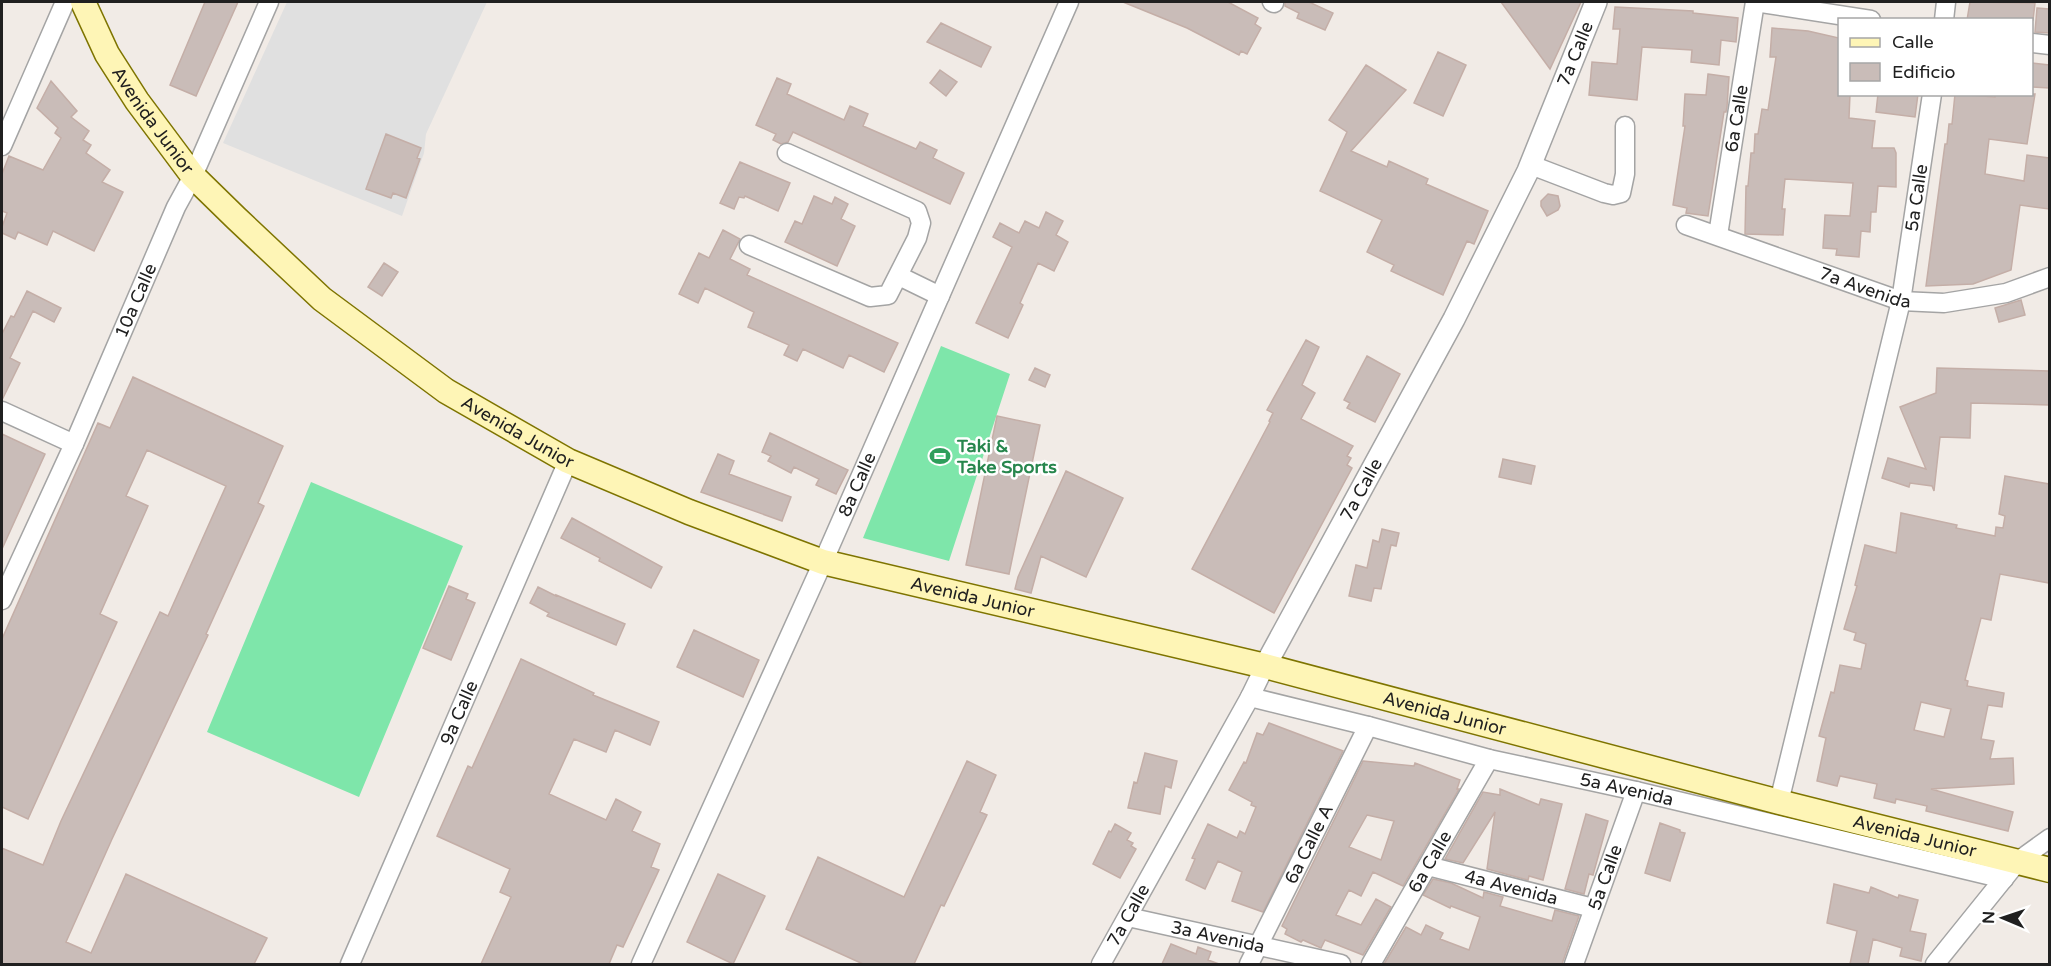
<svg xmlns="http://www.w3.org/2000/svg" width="2051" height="966" font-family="'Varela Round',sans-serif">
<rect width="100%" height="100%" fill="#f1ebe6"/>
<path fill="#7ee6aa" d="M941,346L1010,374L949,561L863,538Z
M311,482L463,546L359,797L207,732Z"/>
<path fill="#e0e0e0" d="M287,2H487L426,134L424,153L402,216L223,143Z"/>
<path fill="#c9bcb8" stroke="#c4aea7" stroke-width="1.5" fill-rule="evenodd" d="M205,2H238L196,96L170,85Z
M1123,2H1228L1258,18L1255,24L1261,28L1247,54L1241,51L1239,55L1187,28Z
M1285,2H1309L1333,13L1325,30L1297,18L1299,13L1285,6Z
M1501,2H1581L1550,69Z
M1970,2L2035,3L2033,20H1967Z
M1615,7L1693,11V13L1738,18L1736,42L1721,40L1719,65L1691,62L1692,50L1642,47L1637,100L1589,95L1592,62L1617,64L1620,29H1613Z
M2037,8L2049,9V33L2035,32Z
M941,23L991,47L981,67L927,42Z
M1772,28L1808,31L1839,38V94H1850L1849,118L1875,121L1872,148H1894L1896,153V187L1878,186L1876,212H1871L1870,232L1861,231L1859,257L1836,255L1837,249L1823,248L1825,215L1850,216L1853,183L1785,179L1782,209H1785L1783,235L1745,234L1746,186H1748L1751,153H1754L1755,134H1758L1762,109L1768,110L1776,57H1770Z
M1438,52L1466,65L1443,116L1414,103Z
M2031,63L2049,65V88L2031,87Z
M1366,65L1406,90L1351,151L1387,167L1389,161L1428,179L1426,184L1488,211L1474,244L1467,241L1443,295L1391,271L1394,265L1367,252L1382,220L1320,191L1347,132L1329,120Z
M940,70L957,82L946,96L930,83Z
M1708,74L1729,77L1727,107L1726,112H1724L1708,216L1686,213L1687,208L1673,205L1685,126H1683L1685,94L1706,95Z
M777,78L791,84L787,94L844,120L850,106L868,114L863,126L916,149L920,142L937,150L933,158L964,173L950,204L793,132L788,142L781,144L773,140L776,134L756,125Z
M51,81L77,111L71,117L89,131L83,140L91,145L86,153L110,170L102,182L123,192L94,251L53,231L47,245L18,232L15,239L2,233V227L7,213L2,211V174L9,156L43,170L61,138L55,133L58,128L37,108Z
M1878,94H1918L1915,117L1876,112Z
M1955,94L1995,97V94H2035L2027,144L1989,139L1985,174L2024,181L2027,155L2049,158V209L2020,205L2011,270L1973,284L1926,286L1945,144H1947L1949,124H1952Z
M386,134L421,148L417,158L420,159L406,198L393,193L391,198L366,189Z
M740,162L790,183L778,211L745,196L744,198L739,197L734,209L720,203Z
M1548,194L1558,196L1560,206L1558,210L1547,216L1541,206V201Z
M814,196L832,204L835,197L848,204L841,219L855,226L837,266L785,242L795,221L802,224Z
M1046,212L1063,221L1056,235L1068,242L1054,271L1038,263L1020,303L1023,305L1008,338L976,323L1012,247L993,237L1000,223L1019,233L1025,221L1039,228Z
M723,230L740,239L730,259L750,269L747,275L898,343L884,372L849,355L843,368L803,349L797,361L784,355L789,345L748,327L754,312L705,288L698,303L679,294L699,253L709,258Z
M384,263L398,272L382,296L368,287Z
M27,291L61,308L54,322L33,311L10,358L20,363L2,400V334L11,316L14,317Z
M2021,300L2025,315L1999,322L1995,308Z
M1306,340L1319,347L1302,385L1315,393L1301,419L1353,446L1347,456L1351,458L1347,465L1352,468L1274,613L1192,569L1270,422L1269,421L1273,413L1267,410Z
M1367,356L1400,374L1375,422L1347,408L1350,403L1344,400Z
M1035,368L1050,375L1045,387L1029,380Z
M1937,368L2049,371V405L1971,403L1970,438L1940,437L1934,491L1932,486L1910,483L1909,487L1882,478L1888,458L1926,469L1900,407L1936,393Z
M133,377L283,446L258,503L264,506L206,634L208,635L112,839L66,942L91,953L126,874L267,938L254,964H2V848L43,865L61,821L160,612L168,616L226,486L147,450L126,496L148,506L100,614L117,622L28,819L2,807V639L98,423L110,428Z
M997,416L1040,425L1009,574L966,565Z
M770,433L848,470L836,494L816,485L819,479L794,467L791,473L768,461L771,456L762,452Z
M2,434L45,454L2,549Z
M718,454L734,461L729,474L791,497L782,521L701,492Z
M1503,459L1535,466L1531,484L1499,477Z
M1066,471L1123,498L1086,577L1041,556L1031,593L1015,589L1018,577Z
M2005,476L2049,484V583L2000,574L1991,620L1981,618L1965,680L1968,681L1967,686L2004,693L2002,707L1988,705L1981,739L1994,741L1990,759L2013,758L2014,784L1931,789L2013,812L2008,831L1926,811L1927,806L1896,799L1895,803L1874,798L1877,784L1840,776L1837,786L1817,781L1826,738L1819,736L1831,692L1834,693L1840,665L1861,669L1866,644L1854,640L1856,633L1844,629L1857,586L1855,585L1865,545L1896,553L1901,513L1957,525L1956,528L1995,536L1996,527L2003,528L2005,516L1999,514ZM1921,702L1951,709L1944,737L1914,730Z
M572,518L662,567L651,588L599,561L600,558L561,538Z
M1382,529L1399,533L1396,546L1391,545L1381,589L1374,588L1371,601L1349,596L1356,565L1367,568L1373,540L1379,542Z
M449,586L468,594L466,599L475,603L451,660L423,648Z
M538,587L556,596V595L625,624L616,645L547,616L549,613L530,603Z
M694,630L759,660L743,697L677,667Z
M521,659L594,693L593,695L659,722L650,745L615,730L606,752L574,739L549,794L606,820L616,799L641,812L632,831L660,844L651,867L659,870L623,947L617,945L609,964H481L511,897L500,892L510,869L437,836L468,766L472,768Z
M1269,723L1343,751L1263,912L1232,901L1242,872L1218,861L1205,889L1186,880L1195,859L1192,858L1208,824L1237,838L1240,831L1245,834L1256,807L1251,805L1252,802L1229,790L1244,762L1246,763L1257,733L1263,735Z
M1145,753L1177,761L1171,788L1165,786L1160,814L1128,808L1134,782L1137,783Z
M967,761L996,775L980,812L987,815L944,906L941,905L914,964H863L786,929L818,857L904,897Z
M1363,761L1414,766L1415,763L1460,780L1457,789H1459L1403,886L1373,872L1361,896L1349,890L1336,915L1361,925L1376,899L1391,907L1363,955L1325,940L1321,948L1303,940L1301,942L1285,934L1287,929L1282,926ZM1367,815L1394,821L1381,860L1349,847Z
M1500,789L1539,805L1541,799L1562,804L1543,880L1529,876L1528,880L1487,869L1495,812L1463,863L1445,859L1483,792L1500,795Z
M1586,814L1608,821L1593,875L1589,874L1584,894L1565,889Z
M1660,823L1680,830V832L1685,833L1670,881L1645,873Z
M1115,824L1131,833L1127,840L1133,843L1131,846L1136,849L1120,878L1093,864L1109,831L1111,832Z
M718,874L765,896L733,964L687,942Z
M1433,879L1451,883L1483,898L1484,892L1503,897L1500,906L1552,921L1555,910L1579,916L1562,964H1384L1406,927L1421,935L1426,925L1443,933L1440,939L1469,950L1480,917L1451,906L1450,908L1423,895Z
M1834,884L1869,893L1871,887L1898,898L1899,895L1918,900L1910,931L1926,934L1921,961L1900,956L1902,948L1873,939L1868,964H1850L1857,931L1827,923Z
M1171,944L1196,954L1198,947L1211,952L1208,960L1219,964H1162Z"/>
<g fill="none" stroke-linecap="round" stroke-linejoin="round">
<g stroke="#a4a4a4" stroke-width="21">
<g id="minor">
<path d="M1272,2L1274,3"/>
<path d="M1755,2L1871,20"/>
<path d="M1944,20L1946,2"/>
<path d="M2032,43L2050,45"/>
<path d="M2,146L65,2"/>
<path d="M1531,165L1604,193L1613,195L1621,193L1625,174V126"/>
<path id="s1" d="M1686,225L1901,301L1944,303L2006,293L2050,277"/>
<path id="s2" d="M1718,235L1755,2"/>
<path d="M749,245L870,297L888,295L917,238L921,223L917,211L787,153"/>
<path d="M899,276L940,296"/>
<path d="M2,411L74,444"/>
<path id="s3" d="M2,600L74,444L176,207L193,176L269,2"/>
<path id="s4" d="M1250,697L1368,726L1489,759L1636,791L2004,879"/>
<path id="s5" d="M1779,802L1901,301L1932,94"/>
<path id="s6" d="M1428,866L1593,908"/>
<path id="s7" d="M1128,917L1341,964"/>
<path id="s8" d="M350,964L568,461"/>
<path id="s9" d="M641,964L823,562L1069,2"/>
<path id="s10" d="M1101,964L1250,697L1265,666"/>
<path id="s11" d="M1249,964L1368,726"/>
<path id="s12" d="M1371,964L1489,759"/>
<path id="s13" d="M1574,964L1636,791"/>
<path d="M1935,964L2018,861L2050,838"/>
</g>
</g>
<g stroke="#a4a4a4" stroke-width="24">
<g id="tertiary">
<path id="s14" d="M1265,666L1454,319L1528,171L1596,2"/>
</g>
</g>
<g stroke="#7e7400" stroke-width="27">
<g id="secondary">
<path id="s15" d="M83,2L107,54L137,101L193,176L236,218L322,299L446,391L568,461L689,512L823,562L1265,666L1779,802L2050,870"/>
</g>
</g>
<use href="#minor" stroke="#fff" stroke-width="18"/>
<use href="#tertiary" stroke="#fff" stroke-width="21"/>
<use href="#secondary" stroke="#fef5b6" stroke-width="24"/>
</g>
<defs>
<g id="stadium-bare" transform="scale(1.62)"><path d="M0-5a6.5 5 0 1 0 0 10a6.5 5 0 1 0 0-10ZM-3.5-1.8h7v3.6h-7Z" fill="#2e9e5b" stroke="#fff" stroke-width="2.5" paint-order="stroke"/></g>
</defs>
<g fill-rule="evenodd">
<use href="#stadium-bare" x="940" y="456"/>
</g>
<g text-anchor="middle" stroke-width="5" stroke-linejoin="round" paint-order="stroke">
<g font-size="18" fill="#202020" stroke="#fff">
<text dy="6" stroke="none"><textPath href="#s14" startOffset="687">7a Calle</textPath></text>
<text dy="6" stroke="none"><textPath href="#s2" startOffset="118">6a Calle</textPath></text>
<text dy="6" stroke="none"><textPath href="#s15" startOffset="138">Avenida Junior</textPath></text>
<text dy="6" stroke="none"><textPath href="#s5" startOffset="620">5a Calle</textPath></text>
<text dy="6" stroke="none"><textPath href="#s1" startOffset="190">7a Avenida</textPath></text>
<text dy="6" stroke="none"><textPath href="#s3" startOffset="328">10a Calle</textPath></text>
<text dy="6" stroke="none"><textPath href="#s15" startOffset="622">Avenida Junior</textPath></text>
<text dy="6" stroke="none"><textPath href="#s9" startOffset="526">8a Calle</textPath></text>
<text dy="6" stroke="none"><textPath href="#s14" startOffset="201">7a Calle</textPath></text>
<text dy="6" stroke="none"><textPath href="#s15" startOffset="1108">Avenida Junior</textPath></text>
<text dy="6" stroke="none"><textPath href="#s8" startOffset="274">9a Calle</textPath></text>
<text dy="6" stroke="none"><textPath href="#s15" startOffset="1594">Avenida Junior</textPath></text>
<text dy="6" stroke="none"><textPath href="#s4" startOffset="388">5a Avenida</textPath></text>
<text dy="6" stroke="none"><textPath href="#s15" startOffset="2080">Avenida Junior</textPath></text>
<text dy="6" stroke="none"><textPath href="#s11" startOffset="134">6a Calle A</textPath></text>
<text dy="6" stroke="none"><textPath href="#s12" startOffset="118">6a Calle</textPath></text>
<text dy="6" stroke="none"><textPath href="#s13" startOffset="92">5a Calle</textPath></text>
<text dy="6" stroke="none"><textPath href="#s6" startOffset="86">4a Avenida</textPath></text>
<text dy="6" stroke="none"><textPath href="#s10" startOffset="56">7a Calle</textPath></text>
<text dy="6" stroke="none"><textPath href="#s7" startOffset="92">3a Avenida</textPath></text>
</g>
<g font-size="18" font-weight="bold" fill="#27864d" stroke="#fff" text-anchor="start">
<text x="957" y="452">Taki &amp;<tspan x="957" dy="21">Take Sports</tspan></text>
</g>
</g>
<rect width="2051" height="966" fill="none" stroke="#202020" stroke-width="6"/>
<rect x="1838" y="18" width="195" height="78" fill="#ffffff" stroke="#a6a6a6" stroke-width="1.5"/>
<rect x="1850" y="38" width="30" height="9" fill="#fef5b6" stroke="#a6a6a6" stroke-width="1.5"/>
<text x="1892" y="48" font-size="18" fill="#202020">Calle</text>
<rect x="1850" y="63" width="30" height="18" fill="#c9bcb8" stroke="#a6a6a6" stroke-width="1.5"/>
<text x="1892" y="78" font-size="18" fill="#202020">Edificio</text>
<g transform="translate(2003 918) rotate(272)" stroke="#ffffff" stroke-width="4.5" paint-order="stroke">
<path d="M0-4.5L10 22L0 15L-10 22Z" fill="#202020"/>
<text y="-9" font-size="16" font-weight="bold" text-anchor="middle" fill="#202020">N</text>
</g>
</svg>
